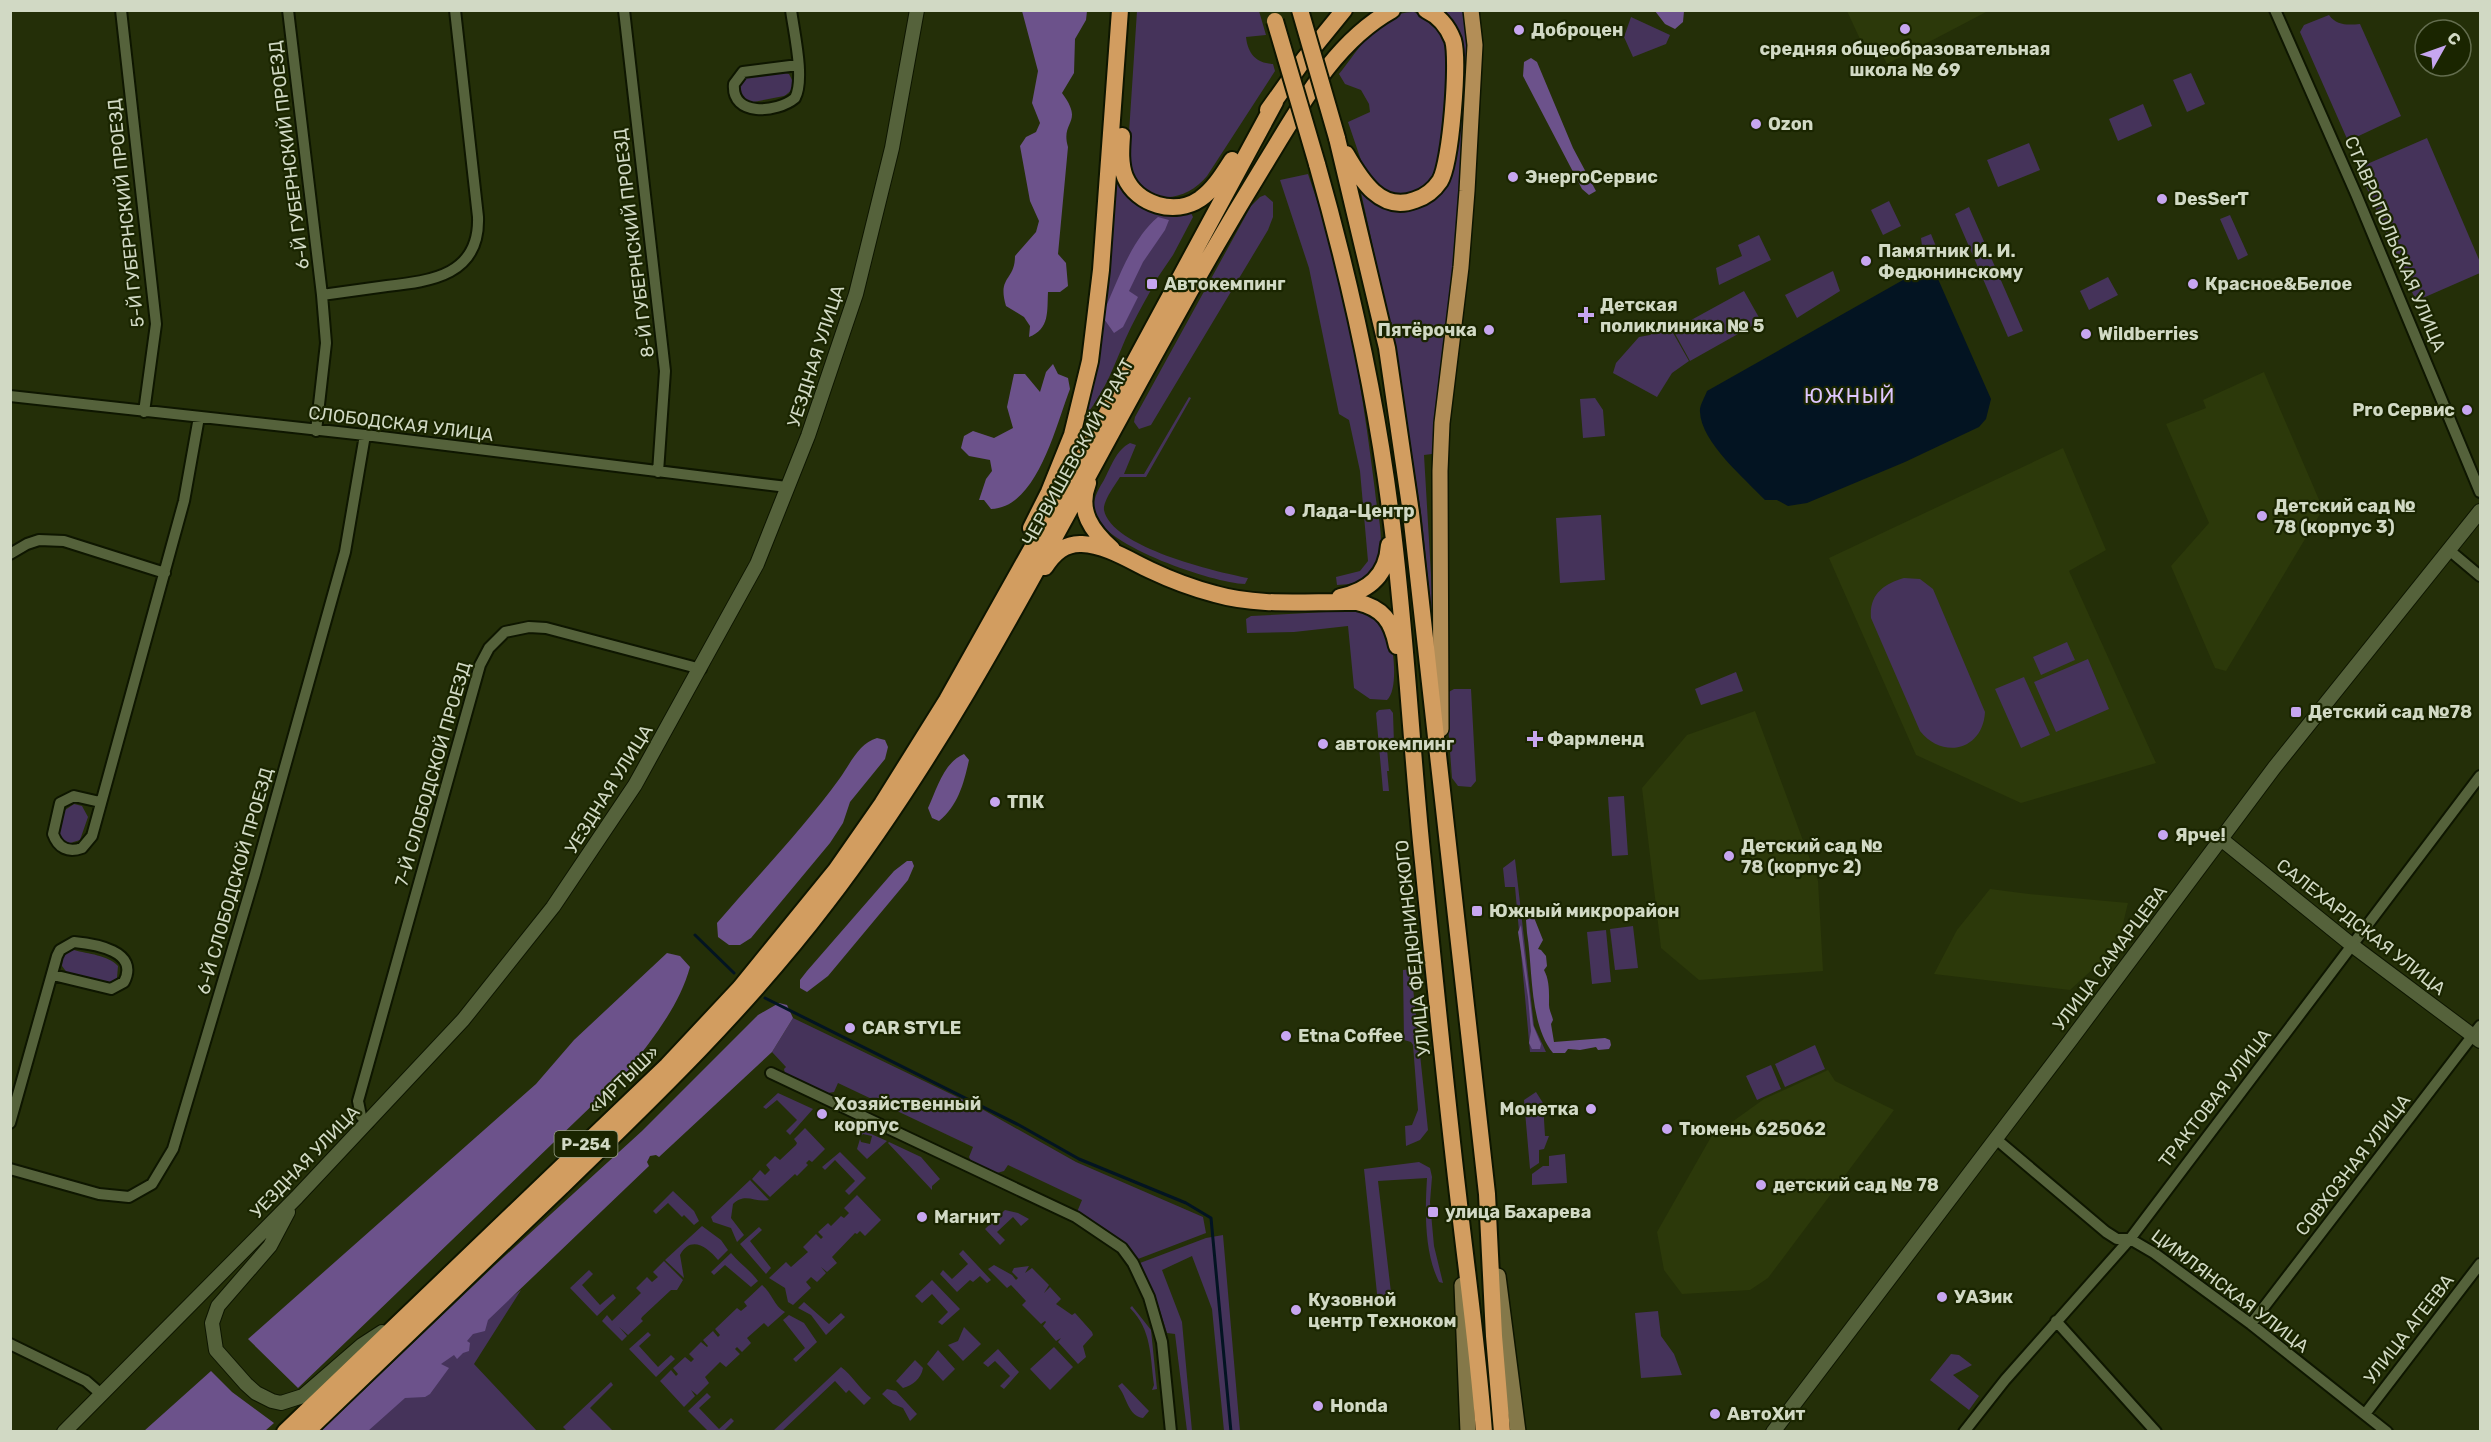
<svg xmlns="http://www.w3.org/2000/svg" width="2491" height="1442" font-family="Rubik,sans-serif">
<rect width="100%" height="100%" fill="#242f08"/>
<path fill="#2c390a" d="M1847,11H1988L1887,64L1878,47L1866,52Z
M2264,372L2323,509L2226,671L2215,668L2171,566L2209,523L2166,424L2206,408L2203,400Z
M2063,448L2106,550L2069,571L2156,763L2021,803L1916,755L1829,558Z
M1755,711L1818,881L1823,971L1699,980L1661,948L1642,788L1687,735Z
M1990,889L2029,894L2128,903L2121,932L2106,957L2070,990L1934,974L1957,930Z
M1828,1070L1835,1081L1894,1110L1768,1278L1750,1290L1682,1294L1664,1270L1657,1232L1711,1137L1764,1099Z"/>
<path fill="#45335a" d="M1137,11H1259L1266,35L1246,37C1248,54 1256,63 1273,64L1275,71L1207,176C1190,197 1159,207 1138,184C1133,179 1130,170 1127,163Z
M1439,11H1466L1469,33L1452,290L1432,454L1424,455L1436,660L1422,520L1397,356L1360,188L1368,196L1432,199L1462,59Z
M1414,12L1435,22L1450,51L1442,151L1434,179L1422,190L1397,196L1376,186L1364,169L1348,122L1370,112L1369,104L1361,90L1345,84L1339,74C1359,50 1379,11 1414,12Z
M2329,15C2337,26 2348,25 2360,24L2401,116L2348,141L2300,32L2304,25Z
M1631,17L1670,35L1666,44L1633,57L1624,37Z
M778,71L789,74C795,84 794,90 784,96L748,103L742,101L737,85L744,78Z
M2191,73L2205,104L2187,112L2173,80Z
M2143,104L2152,126L2118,141L2109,119Z
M2427,138L2480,262V273L2416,301L2358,168Z
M2029,143L2040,170L1998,187L1987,160Z
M1308,174C1344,276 1362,384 1375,491C1377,513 1386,542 1377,563C1370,581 1355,584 1337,585L1336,577L1360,571L1368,561L1360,471L1349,420L1339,414L1309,268L1280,180Z
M1116,177C1130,206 1158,221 1191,213L1193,217L1173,255L1156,280L1152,278L1147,287L1151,290C1142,306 1133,322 1125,340C1114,366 1105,391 1087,414H1084Z
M1265,195L1273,202V217L1268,230L1151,425L1139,429L1134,422L1135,417L1251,206L1260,197Z
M1889,201L1901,226L1883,235L1871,210Z
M1969,207L2023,331L2008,337L1955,214Z
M2230,215L2248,255L2238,260L2220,219Z
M1931,234L1941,259L1921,255L1909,260L1907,254L1918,251L1922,246L1921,238Z
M1759,235L1771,260L1719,285L1716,268L1742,256L1738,245Z
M1833,271L1840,291L1797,318L1785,295Z
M2108,277L2118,295L2089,310L2080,291Z
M1744,291L1761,321L1690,361L1673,330Z
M1668,324L1689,361L1672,373L1657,397L1613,373L1616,363L1639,337L1650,335Z
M1189,397L1191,398L1146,477H1120C1115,485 1103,501 1104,510C1111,547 1216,572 1248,578L1245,584C1213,583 1104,546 1095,514C1091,501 1098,490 1104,480C1111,467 1116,450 1130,443L1136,445L1124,474H1144Z
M1595,398L1603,410L1605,436L1583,438L1580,399Z
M1601,515L1605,580L1560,583L1556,518Z
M1904,578L1920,579L1933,589L1985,712C1983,750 1943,760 1920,731L1871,618C1869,594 1884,584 1904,578Z
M1356,607L1374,613C1379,620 1388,629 1390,638C1394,652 1398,690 1387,700L1370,699L1354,688L1348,626L1294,632L1247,633L1246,619L1251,616L1326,612Z
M2067,642L2075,660L2041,675L2033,657Z
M2088,659L2109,709L2056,732L2034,682Z
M1736,672L1743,691L1701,705L1695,689Z
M2024,677L2050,735L2021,748L1995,689Z
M1454,689H1471L1476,781L1471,787L1458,786L1452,778L1446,698L1447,693Z
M1390,709L1393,713L1394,744L1392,748L1387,749L1389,771H1387L1389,791H1383L1376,713L1379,710Z
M1624,796L1628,855L1612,856L1608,797Z
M74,804L82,806L88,817L80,840L67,844C54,834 61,823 65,810Z
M1515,859L1534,1026L1546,1052H1530L1515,887H1505L1503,868Z
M1633,926L1638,968L1615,970L1610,929Z
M1606,930L1611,982L1592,984L1587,932Z
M74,950C88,954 108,955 118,966L117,978L109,983L68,974L62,966L63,957L69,951Z
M1411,969L1428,1130L1420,1140L1406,1146L1405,1126L1412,1125L1418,1110L1413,1045L1411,1042L1404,1040L1403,970Z
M793,1018L980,1108L1076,1162L1203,1217L1206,1233L1138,1259C1121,1237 1101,1225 1077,1212L1082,1200L1008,1165L1004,1171L997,1173L971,1161L969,1157L973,1147L838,1083L834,1092L828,1093L785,1074L784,1069L786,1067L772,1052Z
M1815,1045L1825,1069L1785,1087L1775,1064Z
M1771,1065L1781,1089L1757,1100L1746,1076Z
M1536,1092L1543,1103L1545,1136H1549L1544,1149L1539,1150V1163L1530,1169L1524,1100Z
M778,1093L813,1109L790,1135L786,1131L797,1120L777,1100L766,1109L763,1107Z
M805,1128L825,1149L812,1162L809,1160L806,1163L808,1165L797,1176L795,1174L770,1197L752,1179L760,1170L765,1175L770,1170L766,1165L775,1156L780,1160L796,1145L797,1143L794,1139Z
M862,1130L887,1141L867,1159L857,1149L860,1139L861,1142L870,1144L872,1136L863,1134L860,1137Z
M889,1142L921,1157L940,1179L932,1186V1190L888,1143Z
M840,1152L866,1178L849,1195L845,1191L855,1181L835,1160L825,1170L822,1167Z
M1565,1154L1567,1183L1532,1185V1174L1543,1166H1549V1156Z
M1419,1162L1430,1168L1432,1177L1430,1202L1434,1246L1443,1283L1439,1282C1424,1252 1425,1211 1427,1178L1378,1181L1392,1301L1378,1303L1364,1169Z
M750,1180L769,1200C755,1203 745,1192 733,1204L731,1218L744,1235L737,1242L731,1228L713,1222L711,1217Z
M673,1191L694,1211L699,1221L694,1225L684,1215L682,1217L668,1203L656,1214L653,1211Z
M857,1195L881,1220L865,1236L860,1231L857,1234L855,1233L832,1257L837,1263L827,1272L821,1267L826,1273L817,1282L811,1277L806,1282L811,1288L793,1305L788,1302L785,1288L769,1278L786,1262L791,1267L808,1252L803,1247L816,1234L821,1239L823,1237L818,1232L828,1223L831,1226L841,1216L844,1218L849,1213L844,1208Z
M1005,1210L1018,1213L1029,1219L1021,1226L1013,1217L997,1232L1005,1240L1000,1245L985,1229Z
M702,1226L721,1240L728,1250L718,1260C707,1247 691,1235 680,1255L684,1278L665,1260Z
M759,1227L762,1230L750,1241L771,1268L766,1274L740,1244Z
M1223,1235L1240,1431H1224L1212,1309L1192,1256L1162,1270L1182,1322L1192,1431H1187L1175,1334L1167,1333L1155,1295L1140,1263L1206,1238Z
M963,1250L991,1280L987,1283L980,1276L973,1282L970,1280L957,1292L940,1274L943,1270L952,1279L968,1264L959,1254Z
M731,1253C739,1263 750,1270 758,1281L751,1287L725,1265L714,1275L711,1272Z
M664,1261L683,1280L677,1290H671L642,1317L641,1319L643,1321L628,1335L619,1327L627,1336L622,1341L602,1321L607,1315L612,1321L641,1293L636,1288L647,1277L652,1282L658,1277L653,1272Z
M994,1265L1012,1275L1016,1280L1018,1278L1012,1272L1014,1268L1029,1266L1025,1273L1032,1268L1049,1285L1044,1293L1050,1287L1061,1299L1056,1304L1072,1315L1075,1313L1092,1332L1093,1335L1083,1346L1086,1357L1078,1364L1058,1342L1061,1338L1056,1341L1043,1326L1046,1322L1045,1321L1041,1324L1022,1305L1026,1301L1011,1285L1007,1288L988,1269Z
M589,1270L593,1274L582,1285L600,1305L613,1294L616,1298L597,1316L570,1288Z
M932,1280L960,1309L942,1325L938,1322L948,1312L932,1294L922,1303L915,1296Z
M762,1285C772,1293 774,1306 785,1312L768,1327L764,1323L747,1338L751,1343L742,1352L737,1347L735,1349L740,1354L726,1367L720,1362L705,1377L709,1383L697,1395L691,1390L695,1396L684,1407L660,1381L671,1370L676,1376L678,1374L673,1368L685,1357L691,1362L694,1359L689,1354L701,1342L707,1347L708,1346L703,1340L713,1331L718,1337L720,1335L715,1329L737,1308L741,1311L747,1306L744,1302Z
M521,1290L474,1364L537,1431L325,1432Z
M804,1302L829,1324L841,1313L845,1317L826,1335L811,1315L798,1308Z
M1132,1306L1151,1330L1157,1389L1152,1390L1154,1385C1150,1356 1152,1330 1130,1308Z
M1658,1311L1661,1336L1674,1354L1682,1375L1641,1378L1635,1313Z
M789,1315L804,1323L817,1342L796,1362L793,1359L805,1348L783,1320Z
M964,1327L981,1344L963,1361L948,1345L958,1341Z
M648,1332L651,1335L639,1346L658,1367L671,1355L675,1359L656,1377L629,1349Z
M1054,1347L1073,1367L1050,1390L1030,1369Z
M998,1349L1019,1372L1004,1389L1000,1386L1010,1376L995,1361L988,1367L983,1363Z
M938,1350L955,1369L943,1381L927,1364Z
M1951,1354L1959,1355L1972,1365L1953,1375L1979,1396L1969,1410L1930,1380Z
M915,1360L923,1368C921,1379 913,1385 903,1388L896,1381Z
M841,1367C853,1376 859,1388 871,1398L864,1405L849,1390L846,1393L835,1381L782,1431H773Z
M611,1382L613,1385L590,1408L613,1431H567L563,1427Z
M1122,1383L1149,1411L1143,1418C1128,1416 1127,1397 1118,1386Z
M887,1389L896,1391L917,1414L910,1421L903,1408L893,1404L882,1394Z
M707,1393L711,1397L699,1408L719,1429L731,1418L734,1421L724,1431H708L688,1411Z"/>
<path fill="#6c528b" d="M1022,11H1087L1086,20L1075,39L1074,73L1062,93C1085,124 1060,120 1068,147L1058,254L1066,263L1068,286L1060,292H1048C1047,311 1050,329 1029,337L1030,326L1024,317L1006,306C997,276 1015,281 1015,256L1036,232L1039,221L1030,201L1020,146L1026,137L1036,132L1040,123L1032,103L1038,71Z
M1655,11H1684L1683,22L1675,29L1665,24Z
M1531,58L1537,62L1573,148L1596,191L1589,195L1582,189L1523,76L1524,62Z
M1158,217L1169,220L1165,230L1143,262L1129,291L1138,297L1123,327L1114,333L1102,316C1116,285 1131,239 1158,217Z
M1053,364L1058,374L1068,378L1070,389C1056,425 1037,508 991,509L984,500H979L986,479L992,471L990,460L969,456L961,448L964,436L973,431L994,438L1013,428L1007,407L1014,374H1025L1040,392L1046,372Z
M877,738L885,740L888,747L885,759L850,802L843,823L830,843L751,938L740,945H729L718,937L717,923C758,875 803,829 840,778C850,764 859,743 877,738Z
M964,754L969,760C964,783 958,806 939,821L932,818L928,808C937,789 943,763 964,754Z
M907,861H912L914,866L908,880L828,976L807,992L800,988V980L807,971L894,871Z
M1533,915L1543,940L1538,949L1541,950L1546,956L1547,966L1544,970C1550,981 1549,994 1549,1005C1549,1010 1552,1015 1553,1020L1551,1024L1554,1042L1605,1038L1610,1040L1611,1045L1609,1049L1598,1050L1596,1047L1580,1050L1568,1049L1565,1053H1553C1529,1024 1533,969 1527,933L1526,920Z
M1521,925L1533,1025L1541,1044L1540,1049H1532L1529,1043L1531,1031L1528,997L1518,932Z
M667,953L680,956L690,967C679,1007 652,1039 628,1071L298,1388L248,1339L536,1084L574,1040Z
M779,1003L787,1005L793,1018L772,1052L659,1157L656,1155L650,1156L647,1162L649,1166L488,1320L485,1331L473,1334L467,1341L470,1343L469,1351L463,1353L457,1359L454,1355L441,1364L449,1368L430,1394L425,1397L405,1398L368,1431H321L495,1265L642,1131L758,1015Z
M211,1371L232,1392L274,1423L265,1431H144Z"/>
<path fill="#031422" d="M1927,275L1938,279L1991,399L1986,419L1979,427L1905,462L1807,503L1788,506L1777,500H1765C1745,479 1701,442 1700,412C1699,406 1705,397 1707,391L1910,276Z"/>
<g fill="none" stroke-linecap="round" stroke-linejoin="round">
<path stroke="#031422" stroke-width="3" d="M695,935L734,973
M765,998L1019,1125L1079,1159L1186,1203L1211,1218L1231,1432"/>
<g stroke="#0e1600" stroke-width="14">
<path id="minor" d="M121,10L156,324L144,412
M288,10L322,295L326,343L316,431
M624,10L665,371L658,472
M791,10C794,33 805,79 795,98C777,113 731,117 734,84L743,72L798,65
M2275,10L2356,194L2480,492
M322,295C344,292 366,289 387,286C432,281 480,275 478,217L455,10
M10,396L365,435L787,487
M2449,550L2480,576
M10,554L27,544L39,540L64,541L165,573
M100,802L74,796L60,803L53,834C58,848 68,853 82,848L92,836L184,501L199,417
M771,1073L1076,1217L1122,1248L1133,1263L1149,1297L1162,1342L1171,1432
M10,1123L57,956L60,950L74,942C95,944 140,951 124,982L111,989L53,975
M368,1123L361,1116L358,1101L480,665L489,648L505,632L529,627L546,628L701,669
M1996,1139L2106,1232L2117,1239H2130L2154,1253L2251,1324L2387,1432
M10,1169L99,1194L129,1197L152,1184L173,1149L255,874L345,552L365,435
M2056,1321L2156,1432
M2251,1324L2480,1026
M10,1344L86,1381L101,1394
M2365,1414L2480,1264
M1964,1432L2005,1380L2130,1239L2480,776"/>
</g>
<g stroke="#0e1600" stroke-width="16">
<path id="tertiary" d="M2221,839L2353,946L2480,1041
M288,1212L270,1246L218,1306L212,1323L216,1350L246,1384L256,1393L272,1401L281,1403L303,1396L362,1345L382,1332
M64,1432L297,1197L463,1020L553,907L635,785L757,564L808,436L856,294L892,148L917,10
M1773,1432L2070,1041L2274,768L2480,511"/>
</g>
<g stroke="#0e1600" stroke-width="18">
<path id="secondary" d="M1498,1276L1518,1432
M1462,1285L1468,1432"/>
</g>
<g stroke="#0e1600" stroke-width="18">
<path id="primary" d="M1441,729L1440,471L1442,423L1461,267L1467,191L1475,45L1471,10"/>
</g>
<g stroke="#0e1600" stroke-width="20">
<path id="trunk" d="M1268,110L1305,58L1344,10
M1122,136C1121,150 1120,164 1125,177C1137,205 1175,216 1200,199C1214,189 1223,174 1232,160
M1337,138L1387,348L1411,513L1487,1194L1494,1336L1502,1432
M1346,154C1361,180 1381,213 1415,200C1425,197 1434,190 1440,181C1451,163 1459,60 1453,40C1448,27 1439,16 1426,10
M1317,164C1350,280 1376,397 1391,516C1406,631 1411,747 1423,862C1434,973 1445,1084 1458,1195C1467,1274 1478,1352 1484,1432
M1088,483C1077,511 1092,531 1112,549
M1031,528L1049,492L1072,435L1090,361L1101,270L1120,10
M1045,567C1054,553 1065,543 1082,544C1106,545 1129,560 1150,570C1171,580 1192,588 1215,594C1260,607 1310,601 1357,602C1383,608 1392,621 1397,646
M1340,597C1368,591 1387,576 1389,545
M285,1432L667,1066L740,988L836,870L882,804L947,700L1087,450L1275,102
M306,1432C391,1350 476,1268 561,1187C655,1096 748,1006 827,902C961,727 1058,526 1166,334C1198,276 1231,219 1266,162C1300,107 1333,43 1392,10"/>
</g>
<use href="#minor" stroke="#55623b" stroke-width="10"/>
<use href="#tertiary" stroke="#55623b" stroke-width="14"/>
<use href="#secondary" stroke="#847849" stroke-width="15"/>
<use href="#primary" stroke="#b38e57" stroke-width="15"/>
<use href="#trunk" stroke="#d29d60" stroke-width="16"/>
<g stroke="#0e1600" stroke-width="20" stroke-linecap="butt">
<path id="trunk-bridge" d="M1300,10L1337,138
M1275,21L1317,164"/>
</g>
<use href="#trunk-bridge" stroke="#d29d60" stroke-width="16"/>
</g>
<g fill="#c7a6f0" stroke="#1a2500" stroke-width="2">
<circle cx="1905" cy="29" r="6"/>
<circle cx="1519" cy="30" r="6"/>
<circle cx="1756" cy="124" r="6"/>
<circle cx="1513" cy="177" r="6"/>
<circle cx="2162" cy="199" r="6"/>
<circle cx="1866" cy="261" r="6"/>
<rect x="1146" y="278" width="12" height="12" rx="3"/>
<circle cx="2193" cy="284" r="6"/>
<path d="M1583 306h6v6h6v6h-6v6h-6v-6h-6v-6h6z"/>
<circle cx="1489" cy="330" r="6"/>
<circle cx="2086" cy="334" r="6"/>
<circle cx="2467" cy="410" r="6"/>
<circle cx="1290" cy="511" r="6"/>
<circle cx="2262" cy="516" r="6"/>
<rect x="2290" y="706" width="12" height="12" rx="3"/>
<path d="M1532 730h6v6h6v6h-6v6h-6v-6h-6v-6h6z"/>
<circle cx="1323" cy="744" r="6"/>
<circle cx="995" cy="802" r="6"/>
<circle cx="2163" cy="835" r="6"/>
<circle cx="1729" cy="856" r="6"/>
<rect x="1471" y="905" width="12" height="12" rx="3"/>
<circle cx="850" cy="1028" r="6"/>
<circle cx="1286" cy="1036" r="6"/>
<circle cx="1591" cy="1109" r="6"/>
<circle cx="822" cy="1114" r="6"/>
<circle cx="1667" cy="1129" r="6"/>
<circle cx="1761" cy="1185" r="6"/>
<rect x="1427" y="1206" width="12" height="12" rx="3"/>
<circle cx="922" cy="1217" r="6"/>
<circle cx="1942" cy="1297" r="6"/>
<circle cx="1296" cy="1310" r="6"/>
<circle cx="1318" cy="1406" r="6"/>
<circle cx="1715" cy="1414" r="6"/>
</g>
<g text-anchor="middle" stroke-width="4.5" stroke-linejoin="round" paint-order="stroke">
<rect fill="#1a2500" stroke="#9aa389" stroke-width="1.5" x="554.5" y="1131" width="63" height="26" rx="4.5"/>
<g font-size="16" font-weight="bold" fill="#d1d9c4">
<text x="586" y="1150">Р-254</text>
</g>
<g font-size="18" font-weight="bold" fill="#d1d9c4" stroke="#1a2500" text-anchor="start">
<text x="1531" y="36">Доброцен</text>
<text x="1905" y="55" text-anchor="middle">средняя общеобразовательная<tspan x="1905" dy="21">школа № 69</tspan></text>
<text x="1768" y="130">Ozon</text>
<text x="1525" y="183">ЭнергоСервис</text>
<text x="2174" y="205">DesSerT</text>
<text x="1878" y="257">Памятник И. И.<tspan x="1878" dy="21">Федюнинскому</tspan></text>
<text x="1164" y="290">Автокемпинг</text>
<text x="2205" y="290">Красное&amp;Белое</text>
<text x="1600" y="311">Детская<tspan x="1600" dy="21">поликлиника № 5</tspan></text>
<text x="1477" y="336" text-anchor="end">Пятёрочка</text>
<text x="2098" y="340">Wildberries</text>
<text x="2455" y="416" text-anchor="end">Pro Сервис</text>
<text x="2274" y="512">Детский сад №<tspan x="2274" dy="21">78 (корпус 3)</tspan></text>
<text x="1302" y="517">Лада-Центр</text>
<text x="2308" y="718">Детский сад №78</text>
<text x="1547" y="745">Фармленд</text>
<text x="1335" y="750">автокемпинг</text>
<text x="1007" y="808">ТПК</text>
<text x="2175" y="841">Ярче!</text>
<text x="1741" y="852">Детский сад №<tspan x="1741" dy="21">78 (корпус 2)</tspan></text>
<text x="1489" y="917">Южный микрорайон</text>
<text x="862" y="1034">CAR STYLE</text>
<text x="1298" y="1042">Etna Coffee</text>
<text x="834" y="1110">Хозяйственный<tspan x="834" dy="21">корпус</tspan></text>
<text x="1579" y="1115" text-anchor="end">Монетка</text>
<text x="1679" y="1135">Тюмень 625062</text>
<text x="1773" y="1191">детский сад № 78</text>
<text x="1445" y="1218">улица Бахарева</text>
<text x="934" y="1223">Магнит</text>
<text x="1954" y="1303">УАЗик</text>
<text x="1308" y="1306">Кузовной<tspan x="1308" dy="21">центр Техноком</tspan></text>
<text x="1330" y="1412">Honda</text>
<text x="1727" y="1420">АвтоХит</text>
</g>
<g font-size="18" fill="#d1d9c4" stroke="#1a2500">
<text transform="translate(289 155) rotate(-97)" y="6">6-Й ГУБЕРНСКИЙ ПРОЕЗД</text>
<text transform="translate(126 213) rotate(-96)" y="6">5-Й ГУБЕРНСКИЙ ПРОЕЗД</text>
<text transform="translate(634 243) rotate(-97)" y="6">8-Й ГУБЕРНСКИЙ ПРОЕЗД</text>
<text transform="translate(2395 244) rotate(67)" y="6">СТАВРОПОЛЬСКАЯ УЛИЦА</text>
<text transform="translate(816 356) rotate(-72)" y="6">УЕЗДНАЯ УЛИЦА</text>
<text transform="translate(401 424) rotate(7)" y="6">СЛОБОДСКАЯ УЛИЦА</text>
<text transform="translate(1078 452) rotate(-61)" y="6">ЧЕРВИШЕВСКИЙ ТРАКТ</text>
<text transform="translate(433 774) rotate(-74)" y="6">7-Й СЛОБОДСКОЙ ПРОЕЗД</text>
<text transform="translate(609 789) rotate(-58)" y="6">УЕЗДНАЯ УЛИЦА</text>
<text transform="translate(235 881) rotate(-74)" y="6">6-Й СЛОБОДСКОЙ ПРОЕЗД</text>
<text transform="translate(2361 927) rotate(38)" y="6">САЛЕХАРДСКАЯ УЛИЦА</text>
<text transform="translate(1413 948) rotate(-96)" y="6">УЛИЦА ФЕДЮНИНСКОГО</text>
<text transform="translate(2110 958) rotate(-53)" y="6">УЛИЦА САМАРЦЕВА</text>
<text transform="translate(624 1080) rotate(-44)" y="6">«ИРТЫШ»</text>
<text transform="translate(2215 1098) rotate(-52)" y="6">ТРАКТОВАЯ УЛИЦА</text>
<text transform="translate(305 1162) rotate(-46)" y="6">УЕЗДНАЯ УЛИЦА</text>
<text transform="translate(2353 1165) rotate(-52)" y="6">СОВХОЗНАЯ УЛИЦА</text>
<text transform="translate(2230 1291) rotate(37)" y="6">ЦИМЛЯНСКАЯ УЛИЦА</text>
<text transform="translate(2409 1329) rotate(-52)" y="6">УЛИЦА АГЕЕВА</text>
</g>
<g font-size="20" letter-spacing="1.5" fill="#dfc7ff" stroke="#1a2500">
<text x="1850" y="403">ЮЖНЫЙ</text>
</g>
</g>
<rect width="2491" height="1442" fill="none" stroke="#d1d9c4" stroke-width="24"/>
<g transform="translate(2443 48) rotate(50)"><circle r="28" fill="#1a2500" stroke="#636d4e" stroke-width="1.5"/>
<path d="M0-4.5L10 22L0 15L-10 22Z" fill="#c7a6f0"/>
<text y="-9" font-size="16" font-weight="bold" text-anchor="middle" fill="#d1d9c4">С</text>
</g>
</svg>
